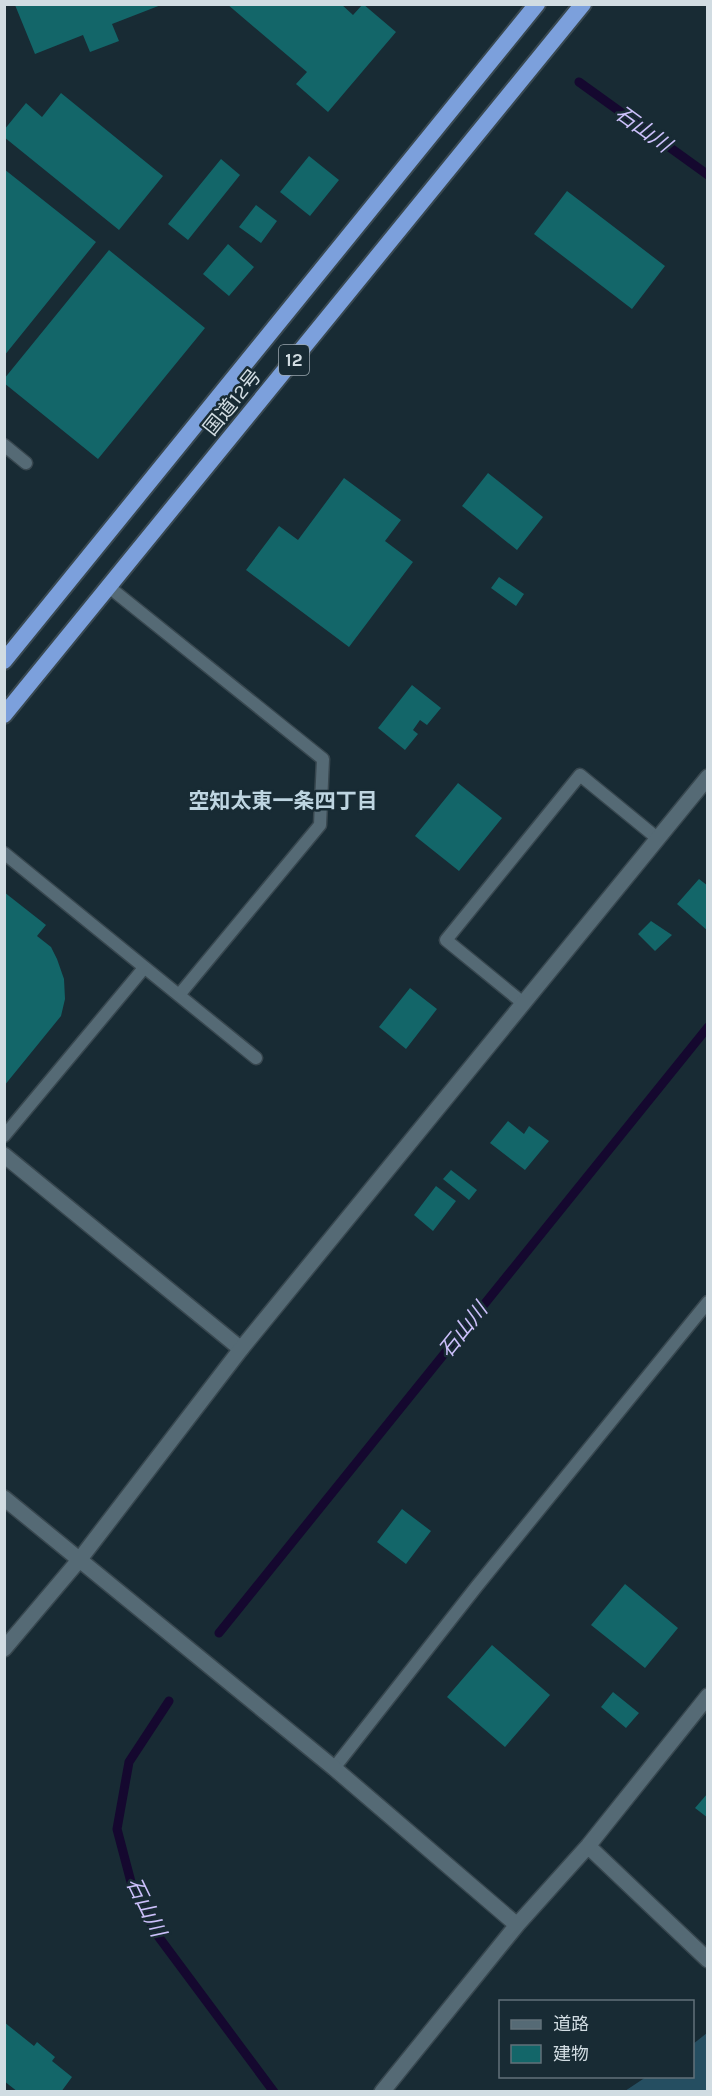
<svg xmlns="http://www.w3.org/2000/svg" width="712" height="2096" font-family="Karla,'Noto Sans JP',sans-serif">
<rect width="100%" height="100%" fill="#182b34"/>
<path fill="#254e61" d="M707,2033V2091H625L646,2077L692,2076L693,2044Z"/>
<g fill="none" stroke-linecap="round" stroke-linejoin="round">
<path stroke="#15082f" stroke-width="9" d="M579,82L708,175
M219,1633L708,1027
M169,1701L129,1762L117,1829L131,1882L155,1932L274,2092"/>
</g>
<path fill="#136669" d="M227,4H341L353,15L363,4L396,32L328,112L296,84L307,72Z
M15,5H161L112,24L119,41L90,52L83,35L35,54Z
M61,93L163,176L119,230L4,137V130L26,103L42,117Z
M309,156L339,180L310,216L280,192Z
M221,159L240,175L188,240L168,224Z
M4,169L96,242L4,356Z
M567,191L665,266L632,309L534,234Z
M256,205L277,221L261,243L239,227Z
M228,244L254,267L229,296L203,274Z
M109,250L205,328L98,459L4,383V379Z
M488,473L543,517L517,550L462,506Z
M344,478L401,520L385,541L413,562L349,647L246,570L279,526L298,540Z
M499,577L524,594L516,606L491,588Z
M412,685L441,708L427,725L420,720L413,730L418,734L405,750L378,728Z
M458,783L502,818L459,871L415,836Z
M699,879L708,886V931L677,904Z
M4,892L46,925L37,936L51,947L57,959L64,979L65,999L61,1016L4,1086Z
M651,921L672,935L655,951L638,934Z
M410,988L437,1009L406,1049L379,1027Z
M508,1121L524,1134L529,1126L549,1141L525,1170L490,1143Z
M451,1170L477,1190L469,1200L443,1179Z
M436,1186L456,1201L433,1231L414,1215Z
M402,1509L431,1531L406,1564L377,1542Z
M625,1584L678,1628L645,1668L591,1625Z
M492,1645L550,1695L505,1747L447,1697Z
M613,1692L639,1713L626,1728L601,1707Z
M708,1793V1818L695,1808Z
M4,2022L34,2046L37,2042L55,2057L52,2061L72,2077L61,2092H18L4,2081Z"/>
<g fill="none" stroke-linecap="round" stroke-linejoin="round">
<g stroke="#38474f" stroke-width="15">
<path id="service" d="M4,445L26,463
M109,587L323,759L320,825L179,995
M4,853L256,1058
M523,1003L446,940L580,775L657,838
M4,1136L144,968
M334,1768L477,1586L708,1302"/>
</g>
<g stroke="#38474f" stroke-width="18">
<path id="minor" d="M4,1155L241,1349"/>
</g>
<g stroke="#38474f" stroke-width="18">
<path id="tertiary" d="M4,1498L334,1768L517,1925
M4,1649L80,1559L241,1349L708,777
M588,1846L708,1960
M382,2092L517,1925L588,1846L708,1696"/>
</g>
<g stroke="#38474f" stroke-width="20">
<path id="trunk" d="M4,661L537,4
M4,715L583,4"/>
</g>
<use href="#service" stroke="#556a75" stroke-width="12"/>
<use href="#minor" stroke="#556a75" stroke-width="15"/>
<use href="#tertiary" stroke="#556a75" stroke-width="15"/>
<use href="#trunk" stroke="#7ca0dc" stroke-width="16"/>
</g>
<g text-anchor="middle" stroke-width="5" stroke-linejoin="round" paint-order="stroke">
<rect fill="#182b34" stroke="#9aa7ae" stroke-width="1.5" x="279" y="345" width="30" height="30" rx="4.5"/>
<g font-size="18" font-weight="bold" fill="#d1dce2">
<text x="294" y="366">12</text>
</g>
<g font-size="20" fill="#d1dce2" stroke="#182b34">
<text transform="translate(232 402) rotate(-51)" y="7">国道12号</text>
</g>
<g font-size="21" font-style="italic" fill="#ccc0fb" stroke="#182b34">
<text transform="translate(643 129) rotate(36)" y="7">石山川</text>
<text transform="translate(463 1330) rotate(-51)" y="7">石山川</text>
<text transform="translate(146 1907) rotate(64)" y="7">石山川</text>
</g>
<g font-size="21" font-weight="bold" fill="#bed5e1" stroke="#182b34">
<text x="283" y="808">空知太東一条四丁目</text>
</g>
</g>
<rect width="712" height="2096" fill="none" stroke="#d1dce2" stroke-width="12"/>
<rect x="499" y="2000" width="195" height="78" fill="#182b34" stroke="#62727a" stroke-width="1.5"/>
<rect x="511" y="2020" width="30" height="9" fill="#556a75" stroke="#62727a" stroke-width="1.5"/>
<text x="553" y="2030" font-size="18" fill="#d1dce2">道路</text>
<rect x="511" y="2045" width="30" height="18" fill="#136669" stroke="#62727a" stroke-width="1.5"/>
<text x="553" y="2060" font-size="18" fill="#d1dce2">建物</text>
</svg>
